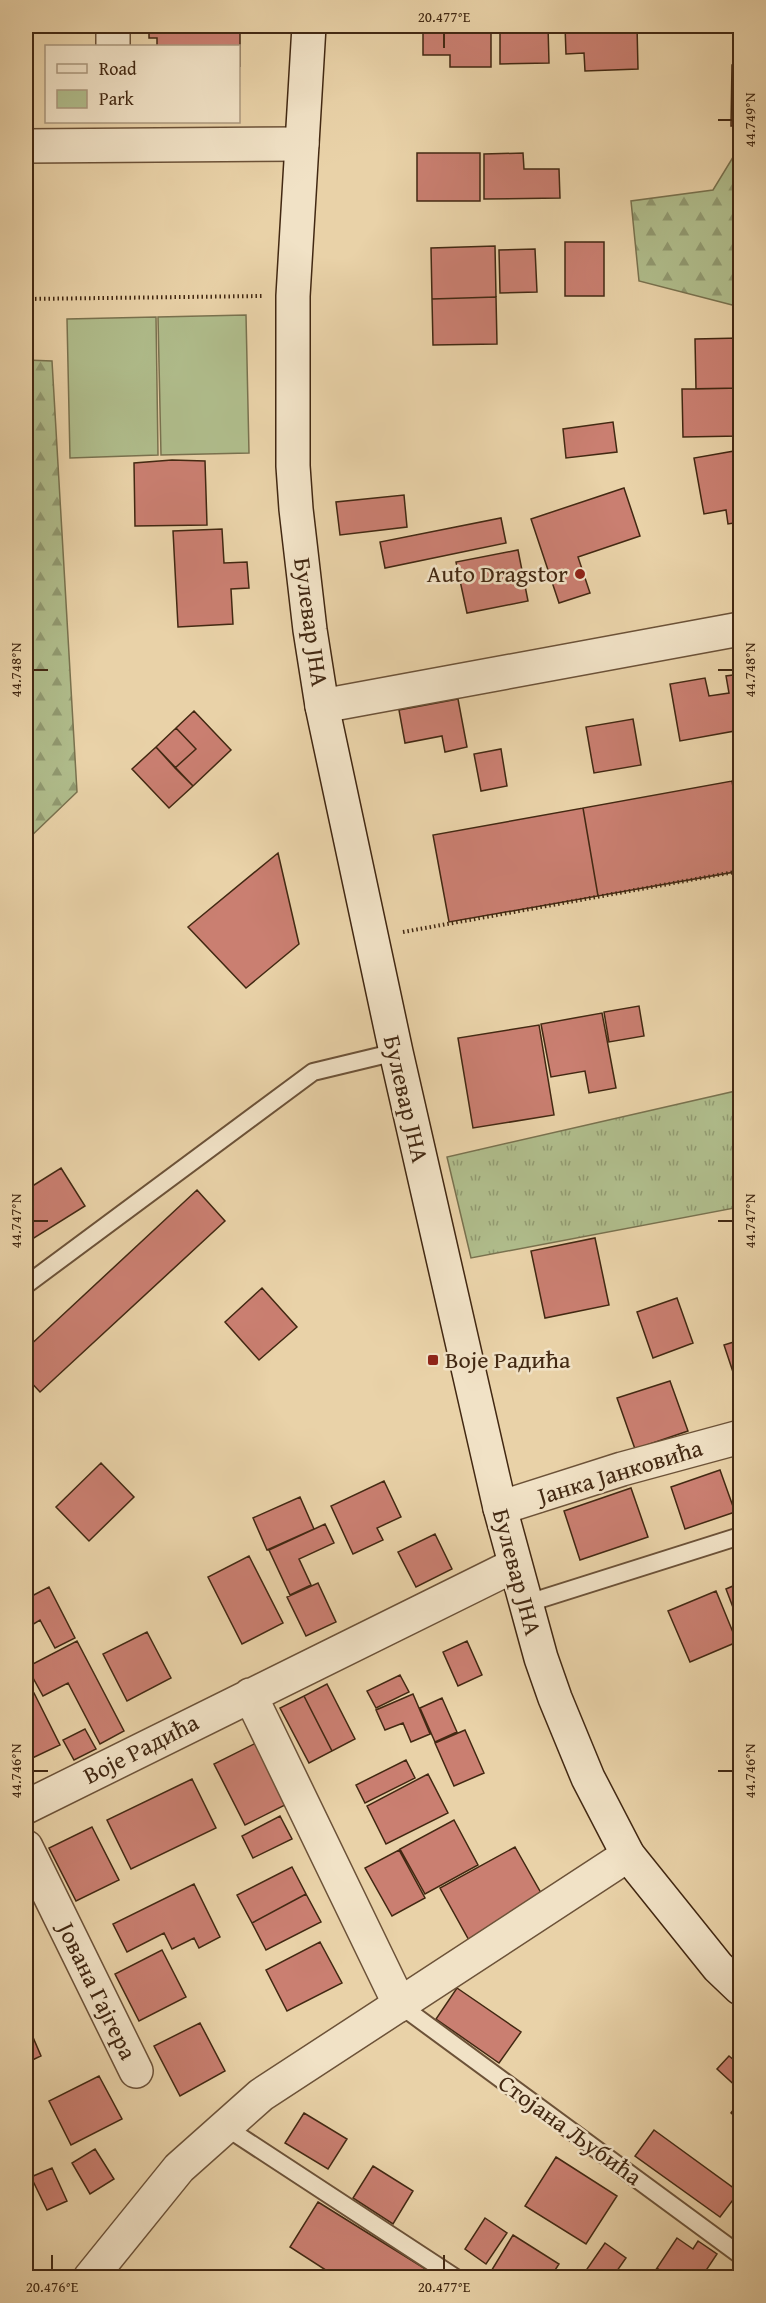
<svg xmlns="http://www.w3.org/2000/svg" width="766" height="2303" font-family="'Gentium Book Plus',serif">
<defs>
<pattern id="grass-tufts" width="24" height="20" patternUnits="userSpaceOnUse" patternTransform="scale(1.5)"><rect width="24" height="20" fill="#b0bd8c"/><path d="M3 7l-1-3M5 7V3M7 7l1-3M15 17l-1-3M17 17v-4M19 17l1-3" fill="none" stroke="#919a71"/></pattern>
<pattern id="forest-firs" width="22" height="20" patternUnits="userSpaceOnUse" patternTransform="scale(1.5)"><rect width="22" height="20" fill="#b0bd8c"/><path d="M5 1l3.5 6h-7zM16 11l3.5 6h-7z" fill="#919a71"/></pattern>
</defs>
<rect width="100%" height="100%" fill="#e9d2a8"/>
<filter id="stains"><feTurbulence type="fractalNoise" baseFrequency=".00333" numOctaves="4"/><feColorMatrix values="0 0 0 0 .2 0 0 0 0 .09 0 0 0 0 .02 0 0 0 .5 -.17"/></filter>
<radialGradient id="worn" r=".72"><stop offset=".6" stop-color="#630" stop-opacity="0"/><stop offset="1" stop-color="#630" stop-opacity=".3"/></radialGradient>
<path fill="url(#grass-tufts)" stroke="#79724f" stroke-width="1.5" d="M740,1090V1207L471,1258L447,1157Z"/>
<path fill="url(#forest-firs)" stroke="#79724f" stroke-width="1.5" d="M738,149H740V307L639,281L631,201L713,190Z
M26,360L52,361L77,792L26,841Z"/>
<path fill="#b0bd8c" stroke="#79724f" stroke-width="1.5" d="M246,315L249,453L161,455L158,317Z
M156,317L158,455L70,458L67,319Z"/>
<path fill="#ca7f71" stroke="#422812" stroke-width="1.5" d="M149,26H240V67L238,46H157V38H149Z
M423,26H491V67H450V55H423Z
M500,26H548L549,63L500,64Z
M565,26H637L638,69L585,71L584,53L566,54Z
M732,65H740V126H731Z
M417,153H480V201H417Z
M523,153L524,169H559L560,198L484,199V154Z
M565,242H604V296H565Z
M495,246L496,297L432,299L431,248Z
M535,249L537,292L500,293L499,250Z
M496,297L497,344L433,345L432,299Z
M740,338V388L696,389L695,339Z
M740,388V436L683,437L682,389Z
M613,422L617,452L566,458L563,429Z
M740,450V522L728,524L726,510L704,514L694,458Z
M172,460L205,461L207,525L135,526L134,463Z
M624,488L640,536L578,557L590,593L559,603L531,519Z
M404,495L407,527L340,535L336,502Z
M501,518L506,543L385,568L380,542Z
M222,529L224,563L247,562L249,588L231,589L233,624L178,627L173,531Z
M518,550L528,601L467,613L456,562Z
M740,674V730L680,741L670,684L705,678L709,696L729,693L726,676Z
M458,699L467,747L445,752L442,736L405,743L399,710Z
M194,711L231,750L193,786L175,768L196,749L176,728Z
M633,719L641,765L594,773L586,727Z
M176,728L196,749L175,768L156,747Z
M156,747L193,786L169,808L132,769Z
M501,749L507,786L481,791L474,754Z
M740,779V826L732,781Z
M732,781L740,826V871L598,896L583,808Z
M583,808L598,896L449,922L433,835Z
M278,853L299,944L246,988L188,927Z
M639,1006L644,1036L609,1042L604,1012Z
M602,1013L616,1088L589,1093L585,1071L551,1077L541,1024Z
M539,1025L554,1115L473,1128L458,1038Z
M61,1168L85,1206L26,1243V1190Z
M197,1190L225,1221L40,1392L26,1377V1349Z
M595,1238L609,1305L545,1318L531,1251Z
M262,1288L297,1327L259,1360L225,1322Z
M677,1298L693,1343L653,1358L637,1312Z
M740,1340V1393L724,1345Z
M670,1381L688,1431L635,1449L617,1398Z
M101,1463L134,1497L89,1541L56,1507Z
M720,1470L735,1512L685,1529L671,1487Z
M384,1481L401,1517L377,1528L383,1540L353,1554L331,1506Z
M631,1488L648,1537L580,1560L564,1511Z
M300,1497L314,1529L267,1550L253,1518Z
M325,1524L334,1543L299,1559L311,1585L290,1595L269,1550Z
M435,1534L452,1569L416,1587L398,1552Z
M249,1556L283,1623L242,1644L208,1577Z
M318,1583L336,1622L306,1636L287,1597Z
M740,1583V1626L726,1589Z
M49,1587L75,1638L55,1648L40,1620L32,1625L26,1613V1599Z
M716,1591L737,1642L690,1662L668,1611Z
M147,1632L171,1678L127,1701L103,1654Z
M77,1641L124,1731L100,1744L68,1683L43,1696L27,1667Z
M467,1641L482,1675L458,1686L443,1652Z
M400,1675L409,1692L376,1708L367,1691Z
M327,1684L355,1739L332,1751L304,1696Z
M34,1693L60,1745L26,1761V1698Z
M413,1694L430,1734L411,1742L403,1723L385,1730L376,1710Z
M304,1696L332,1751L309,1763L280,1708Z
M442,1698L457,1732L435,1742L420,1708Z
M85,1729L96,1749L74,1760L63,1740Z
M465,1730L484,1773L454,1786L435,1743Z
M258,1742L289,1803L245,1825L214,1764Z
M406,1760L415,1778L365,1803L356,1785Z
M428,1774L448,1813L386,1844L367,1806Z
M192,1779L216,1828L131,1869L107,1820Z
M280,1816L292,1839L253,1858L242,1836Z
M454,1820L478,1865L425,1894L400,1849Z
M92,1827L119,1880L76,1901L49,1848Z
M515,1847L545,1900L470,1942L440,1888Z
M399,1850L425,1898L392,1916L365,1868Z
M292,1867L306,1894L252,1923L237,1895Z
M194,1884L220,1937L199,1948L194,1938L172,1949L164,1933L127,1952L113,1924Z
M306,1894L321,1922L266,1950L252,1923Z
M320,1942L342,1983L287,2011L266,1970Z
M162,1950L186,1997L139,2021L115,1974Z
M457,1988L521,2032L499,2063L436,2019Z
M26,2021L41,2056L26,2063Z
M200,2023L225,2071L180,2096L154,2046Z
M729,2056L740,2065V2090L717,2069Z
M99,2076L122,2119L71,2145L49,2101Z
M740,2101V2121L731,2113Z
M304,2113L347,2139L328,2169L285,2143Z
M654,2130L739,2192L720,2217L635,2156Z
M95,2149L114,2179L90,2194L72,2163Z
M556,2157L617,2196L586,2244L525,2206Z
M373,2166L413,2191L393,2224L353,2198Z
M52,2168L67,2201L47,2210L31,2177Z
M318,2202L432,2273L429,2278H338L290,2247Z
M485,2218L507,2233L486,2264L465,2249Z
M513,2235L559,2264L550,2278H487Z
M677,2238L693,2249L698,2241L717,2254L701,2278H670L657,2268Z
M605,2243L626,2258L612,2278H599L587,2269Z
M657,2268L670,2278H650Z"/>
<g fill="none" stroke-linecap="round" stroke-linejoin="round">
<g stroke="#6c5238" stroke-width="20">
<path id="service" d="M26,1285L313,1072L396,1052
M525,1604L740,1536
M400,2005L740,2255
M224,2126L456,2278"/>
</g>
<g stroke="#6c5238" stroke-width="36">
<path id="minor" d="M113,26V46
M26,146L302,144
M322,706L740,629
M500,1508L622,1469L740,1437
M250,1695L400,2005
M26,1807L515,1565
M26,1847L136,2071"/>
</g>
<g stroke="#6c5238" stroke-width="36">
<path id="tertiary" d="M90,2278L179,2168L261,2095L628,1855"/>
</g>
<g stroke="#422812" stroke-width="36">
<path id="secondary" d="M309,26L293,296V466L296,509L310,630L322,706L396,1052L500,1508L541,1658L555,1698L588,1778L628,1855L718,1967L740,1988"/>
</g>
<path stroke="#422812" stroke-width="4" stroke-dasharray="1.5 3" stroke-linecap="butt" d="M26,299L262,296
M403,932L740,871"/>
<use href="#service" stroke="#f1e2c6" stroke-width="16"/>
<use href="#minor" stroke="#f1e2c6" stroke-width="33"/>
<use href="#tertiary" stroke="#f1e2c6" stroke-width="33"/>
<use href="#secondary" stroke="#f1e2c6" stroke-width="33"/>
</g>
<path fill="none" stroke="#422812" stroke-width="2" d="M444,33V48M718,120H733M33,670H48M718,670H733M33,1221H48M718,1221H733M33,1771H48M718,1771H733M52,2255V2270M444,2255V2270"/>
<g fill="#8f2418" stroke="#f1e2c6" stroke-width="2">
<circle cx="580" cy="574" r="6"/>
<rect x="427" y="1354" width="12" height="12" rx="3"/>
</g>
<g text-anchor="middle" stroke-width="5" stroke-linejoin="round" paint-order="stroke">
<g font-size="24" fill="#422812" stroke="#f1e2c6" text-anchor="end">
<text x="568" y="582">Auto Dragstor</text>
<text x="445" y="1368" text-anchor="start">Воје Радића</text>
</g>
<g font-size="24" fill="#422812" stroke="#f1e2c6">
<text transform="translate(311 622) rotate(82)" y="8">Булевар ЈНА</text>
<text transform="translate(406 1099) rotate(77)" y="8">Булевар ЈНА</text>
<text transform="translate(620 1472) rotate(-17)" y="8">Јанка Јанковића</text>
<text transform="translate(517 1572) rotate(75)" y="8">Булевар ЈНА</text>
<text transform="translate(141 1749) rotate(-27)" y="8">Воје Радића</text>
<text transform="translate(97 1991) rotate(64)" y="8">Јована Гајгера</text>
<text transform="translate(570 2130) rotate(36)" y="8">Стојана Љубића</text>
</g>
</g>
<rect width="766" height="2303" fill="none" stroke="#e9d2a8" stroke-width="66"/>
<rect x="45" y="45" width="195" height="78" fill="#f1e2c6" stroke="#ab987e" stroke-width="1.5"/>
<rect x="57" y="64" width="30" height="9" fill="#f1e2c6" stroke="#ab987e" stroke-width="1.5"/>
<text x="99" y="75" font-size="18" fill="#422812">Road</text>
<rect x="57" y="90" width="30" height="18" fill="#b0bd8c" stroke="#ab987e" stroke-width="1.5"/>
<text x="99" y="105" font-size="18" fill="#422812">Park</text>
<rect x="33" y="33" width="700" height="2237" fill="none" stroke="#422812" stroke-width="2"/>
<g font-size="15" text-anchor="middle" fill="#422812">
<text x="444" y="22">20.477°E</text>
<text transform="translate(750 120) rotate(-90)" y="5">44.749°N</text>
<text transform="translate(16 670) rotate(-90)" y="5">44.748°N</text>
<text transform="translate(750 670) rotate(-90)" y="5">44.748°N</text>
<text transform="translate(16 1221) rotate(-90)" y="5">44.747°N</text>
<text transform="translate(750 1221) rotate(-90)" y="5">44.747°N</text>
<text transform="translate(16 1771) rotate(-90)" y="5">44.746°N</text>
<text transform="translate(750 1771) rotate(-90)" y="5">44.746°N</text>
<text x="52" y="2292">20.476°E</text>
<text x="444" y="2292">20.477°E</text>
</g>
<rect width="100%" height="100%" filter="url(#stains)"/>
<rect width="100%" height="100%" fill="url(#worn)"/>
</svg>
